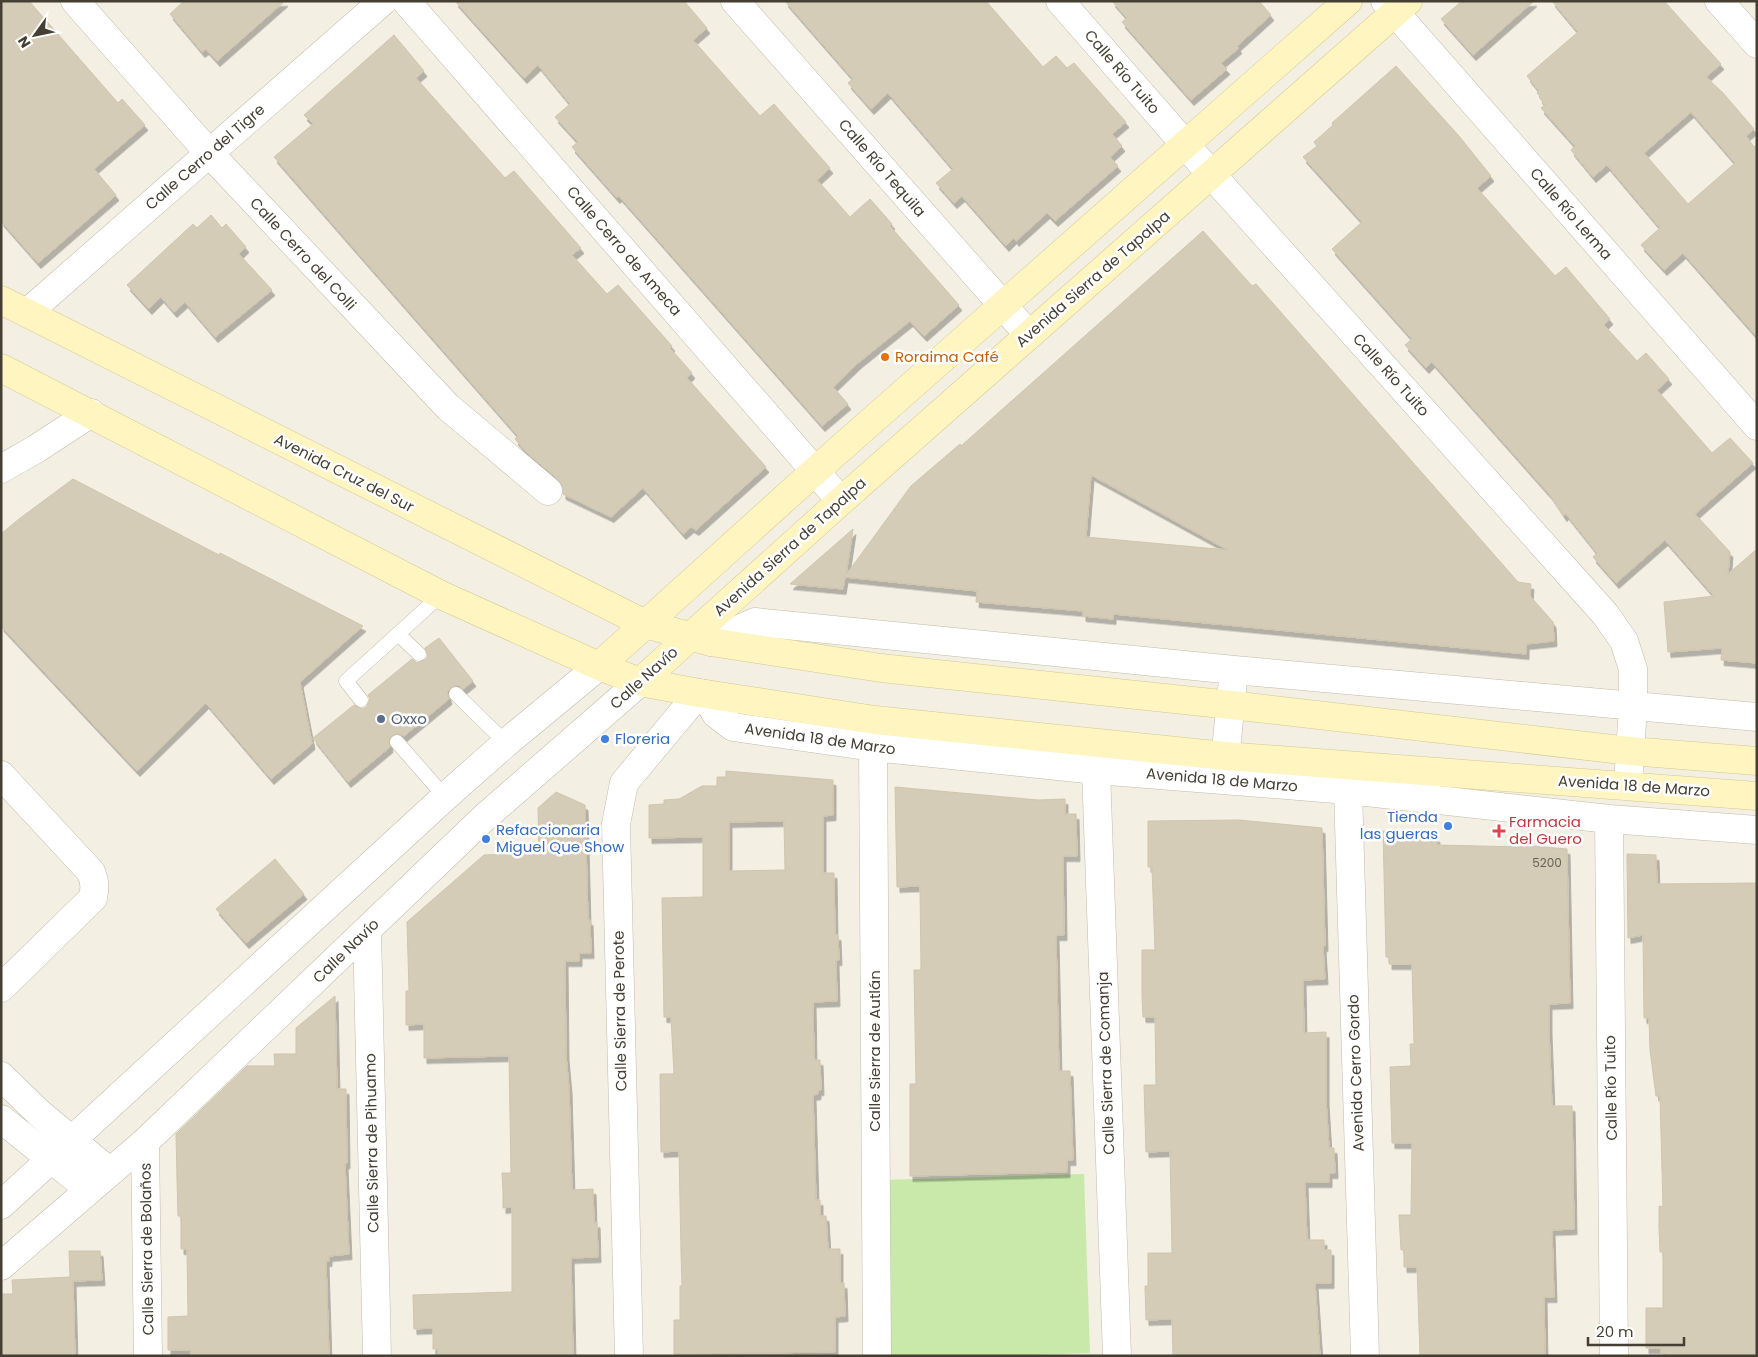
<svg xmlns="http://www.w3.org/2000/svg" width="1758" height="1357" font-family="Poppins,sans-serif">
<defs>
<filter id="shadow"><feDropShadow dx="3" dy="5.5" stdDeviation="0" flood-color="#0004"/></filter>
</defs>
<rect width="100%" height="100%" fill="#f3efe3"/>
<path fill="#c8e9a9" d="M1084,1174L1090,1353L1003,1356H889L882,1180Z"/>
<path fill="#d5ccb8" stroke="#d0c4ab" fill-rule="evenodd" filter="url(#shadow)" d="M1,1H29L118,103L122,99L145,125L94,169L116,195L38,263L1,221Z
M184,1H285L217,61L206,49L202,52L170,14Z
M455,1H684L707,28L693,40L760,116L774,104L830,168L817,180L850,217L870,199L892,224L890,226L959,305L924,336L910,321L858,363L833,387L848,404L822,426L658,240L619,196L617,198L572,147L578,142L555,117L570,104L538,65L524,78Z
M785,1H986L1043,67L1056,56L1067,68L1074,63L1126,122L1112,134L1122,146L1110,157L1118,166L1055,221L1047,213L1016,241L1014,238L1006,246L962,196L954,203L936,183L953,169L888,93L871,109L848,83L853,79Z
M1112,1H1259L1271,15L1237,46L1239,48L1221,63L1227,69L1191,100L1122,22L1127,18Z
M1462,1H1534L1473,55L1441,19Z
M1552,1H1664L1721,64L1706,77L1723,93L1754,129L1746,136L1754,147L1757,144V337L1683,253L1664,270L1641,245L1660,228L1607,165L1593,177L1571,150L1575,146L1541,108L1545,105L1539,97L1540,96L1537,93L1539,91L1527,76L1578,32ZM1691,112L1735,163L1688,204L1644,153Z
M394,35L424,71L416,78L505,178L514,171L581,248L572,255L607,294L618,285L672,346L670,348L692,373L687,378L766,467L696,530L691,527L683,534L643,488L611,517L563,494V486L558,479L527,453L515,439L518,436L274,157L313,124L304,115Z
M1396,66L1459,136L1491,176L1477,188L1555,276L1566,267L1610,319L1604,325L1637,361L1646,353L1669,379L1657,390L1712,453L1730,438L1753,463L1695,514L1730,552L1728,574L1757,549V663L1721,660L1722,648L1668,652L1664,602L1714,596L1665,540L1616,583L1593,557L1597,553L1566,514L1564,516L1550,495L1432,362L1426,368L1405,345L1412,339L1332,249L1362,222L1303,157L1317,146L1314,142L1333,125L1332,123Z
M211,215L222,228L226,224L246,247L239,254L272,290L215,337L185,302L174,312L161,297L149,309L127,285L193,224L197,228Z
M1203,231L1252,286L1256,284L1518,582L1531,584L1530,596L1553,622L1554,641L1526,644V654L1113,614V619L1083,616V611L976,602L977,591L845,577L843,589L790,584L853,529L846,575L911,486L960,444L961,446ZM1091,475L1228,550L1086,537Z
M73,479L219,555L220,553L363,626L300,682L312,744L271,779L206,703L137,771L1,626V534L19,519Z
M439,638L473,681L463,689L458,685L450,688L447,692L449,699L404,736L399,734L392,735L389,740L390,747L348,782L313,738L354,705L362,709L367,707L370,699L368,695L412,659L417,663L425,660L428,656L425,648Z
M726,771L833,780V815L823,816V873H834L835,935H838L839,960H836L837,1001L813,1002L814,1060H820L821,1090H818V1094L813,1095L816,1200H820V1216H826L828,1249H840V1283H844L845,1316L835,1317V1352L674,1354V1320H680V1286H682L681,1253L679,1151L661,1152L660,1074H674L671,1017H664L662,898L703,897V837L649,838V805L664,804V800L679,799L702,786H717V777H726ZM784,821L785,870L729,871V822Z
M895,787L1038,800L1065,799V814H1076L1077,856H1063L1064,935H1056L1059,1071H1070L1073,1160H1067V1172L910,1176V1084H916L914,970H921L920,886L897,887Z
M556,792L585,805L588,920H590L591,953H579V961H565L566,1055L569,1088L572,1190L593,1189L594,1223L597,1222L598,1257L571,1258L573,1356H438V1349H433V1328L414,1329L413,1295L512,1292V1207L503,1208V1191L502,1173H511L509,1056L424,1058V1024L406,1025V991H409L407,922L484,855L539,853L538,808Z
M1239,820L1322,828L1325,946H1323L1325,979L1303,980L1304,1033L1326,1032V1100L1329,1148H1334L1335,1173H1329V1182H1305L1307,1240H1324V1250H1331V1283H1315L1320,1356H1173L1172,1319L1146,1320L1145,1286H1148V1253H1172L1170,1151L1146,1152L1144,1085H1156L1155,1017H1143L1142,996V950H1155L1152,867H1148V821Z
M1383,831L1437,837V845L1522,847V845L1567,849L1570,1003L1549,1004V1030L1552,1106H1572L1574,1229L1552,1230L1554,1297H1544L1545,1356H1420L1417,1267H1404V1250H1401L1399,1215H1411L1412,1143H1392L1390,1067L1411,1066L1410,1044H1414L1412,964H1389V957H1386Z
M1627,854L1656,855L1657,884L1757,883V1356H1665V1353H1661V1348H1646V1308H1663V1252H1660L1659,1227V1206L1663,1207L1660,1096H1656L1650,1050L1649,1018H1644L1643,935L1628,938Z
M275,859L304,894L246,943L216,909Z
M335,996L337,1089H346L347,1163L345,1164L349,1254L329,1256V1261H326L329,1356H191V1350H168V1317L188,1316L187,1249H181V1216H178L177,1179L176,1134L247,1066H275L274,1054H296V1028Z
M69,1251H100L102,1280L73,1281L75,1356H1V1294H13L12,1280L70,1277Z"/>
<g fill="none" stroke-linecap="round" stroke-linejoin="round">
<g stroke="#c1bba8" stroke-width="15">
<path id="lane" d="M399,635L419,654
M456,694L506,743
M361,700L346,681L441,595
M397,742L445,797"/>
</g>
<g stroke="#c1bba8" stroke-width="29">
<path id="street" d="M75,1L210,154L448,407L548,491
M406,1L841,501
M735,1L1029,335
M1060,1L1211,174L1605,614L1624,641L1633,669V706L1628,785
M1385,1L1757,426
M1719,1L1757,44
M27,313L383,1
M1,469L36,449L91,413
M711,642L755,622L1234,670L1757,717
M705,694L716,714L733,727L873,747L1096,770L1348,790L1609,819L1757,830
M873,747L877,1356
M1096,770L1117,1356
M1,775L91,872C95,882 95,888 93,898L1,988
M1223,780L1234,670
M1348,790L1365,1356
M1609,819L1614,1356
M367,931L377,1356
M1,1076L39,1113L110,1172
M1,1119L89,1189
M145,1142L148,1356
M1,1205L445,797L506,743L599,666
M1,1266L145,1142L485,817L640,682
M629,1356L616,824L624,783L699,693"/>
</g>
<g stroke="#d5c890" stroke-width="29">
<path id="secondary" d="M1,300L645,624L711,642L881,668L1231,705L1630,751L1757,761
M1,368L441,595L599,666L640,682L699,693L875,720L1225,756L1757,796
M599,666L815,471L1348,1
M640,682L841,501L1408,1"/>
</g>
<use href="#lane" stroke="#fff" stroke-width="14"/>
<use href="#street" stroke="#fff" stroke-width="28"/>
<use href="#secondary" stroke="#fff5c1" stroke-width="28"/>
</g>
<circle fill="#e8710a" stroke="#fff" stroke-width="2" cx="885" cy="357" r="5"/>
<circle fill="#5c6f8a" stroke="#fff" stroke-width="2" cx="381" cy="719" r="5"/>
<g fill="#3f7fe0" stroke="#fff" stroke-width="2">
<circle cx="605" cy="739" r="5"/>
<circle cx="1448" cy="826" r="5"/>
<circle cx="486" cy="839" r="5"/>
</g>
<path fill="#e0444e" stroke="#fff" stroke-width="2" d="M1496.5 823.5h5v5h5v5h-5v5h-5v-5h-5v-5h5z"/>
<g text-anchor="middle" stroke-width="5" stroke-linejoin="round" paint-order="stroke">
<g font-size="12" fill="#696254">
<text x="1547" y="867">5200</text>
</g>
<g font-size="15" fill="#453f33" stroke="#fff">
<text transform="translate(1122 72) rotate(49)" y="5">Calle Río Tuito</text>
<text transform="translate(205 157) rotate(-41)" y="5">Calle Cerro del Tigre</text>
<text transform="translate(882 168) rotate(49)" y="5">Calle Río Tequila</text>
<text transform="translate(1571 214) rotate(49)" y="5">Calle Río Lerma</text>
<text transform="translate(624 251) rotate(49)" y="5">Calle Cerro de Ameca</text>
<text transform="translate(303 254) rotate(47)" y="5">Calle Cerro del Colli</text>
<text transform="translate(1093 279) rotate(-41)" y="5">Avenida Sierra de Tapalpa</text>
<text transform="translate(1391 375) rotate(48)" y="5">Calle Río Tuito</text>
<text transform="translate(344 473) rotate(27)" y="5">Avenida Cruz del Sur</text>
<text transform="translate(790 547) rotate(-42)" y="5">Avenida Sierra de Tapalpa</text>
<text transform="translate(644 678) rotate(-42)" y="5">Calle Navío</text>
<text transform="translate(820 739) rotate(8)" y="5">Avenida 18 de Marzo</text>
<text transform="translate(1222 780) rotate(5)" y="5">Avenida 18 de Marzo</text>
<text transform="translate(1634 786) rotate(4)" y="5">Avenida 18 de Marzo</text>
<text transform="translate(346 951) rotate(-44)" y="5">Calle Navío</text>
<text transform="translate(620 1011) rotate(-91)" y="5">Calle Sierra de Perote</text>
<text transform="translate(875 1051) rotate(-90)" y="5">Calle Sierra de Autlán</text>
<text transform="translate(1106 1063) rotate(-92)" y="5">Calle Sierra de Comanja</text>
<text transform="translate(1356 1073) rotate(-92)" y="5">Avenida Cerro Gordo</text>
<text transform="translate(1611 1088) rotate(-91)" y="5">Calle Río Tuito</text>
<text transform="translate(372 1143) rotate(-91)" y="5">Calle Sierra de Pihuamo</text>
<text transform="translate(147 1249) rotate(-91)" y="5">Calle Sierra de Bolaños</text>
</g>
<g font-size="15" fill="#c56008" stroke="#fff" text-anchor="start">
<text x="895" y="362">Roraima Café</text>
</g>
<g font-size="15" fill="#4e5e75" stroke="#fff" text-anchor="start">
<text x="391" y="724">Oxxo</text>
</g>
<g font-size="15" fill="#366cbe" stroke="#fff" text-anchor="start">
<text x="615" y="744">Floreria</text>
<text x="1438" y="822" text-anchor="end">Tienda<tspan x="1438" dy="17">las gueras</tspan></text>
<text x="496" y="835">Refaccionaria<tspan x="496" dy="17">Miguel Que Show</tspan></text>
</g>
<g font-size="15" fill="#be3a42" stroke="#fff" text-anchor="start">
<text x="1509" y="827">Farmacia<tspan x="1509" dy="17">del Guero</tspan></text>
</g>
</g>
<rect width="1758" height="1357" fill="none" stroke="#453f33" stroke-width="5"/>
<g transform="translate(35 35) rotate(237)" stroke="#ffffff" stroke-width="4" paint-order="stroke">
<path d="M0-4L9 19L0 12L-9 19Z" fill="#453f33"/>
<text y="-8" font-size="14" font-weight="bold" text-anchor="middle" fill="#453f33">N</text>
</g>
<path d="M1588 1337v8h96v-8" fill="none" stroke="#453f33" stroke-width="2.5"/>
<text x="1596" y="1337" font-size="15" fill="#453f33" stroke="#ffffff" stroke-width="4" paint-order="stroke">20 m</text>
</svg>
